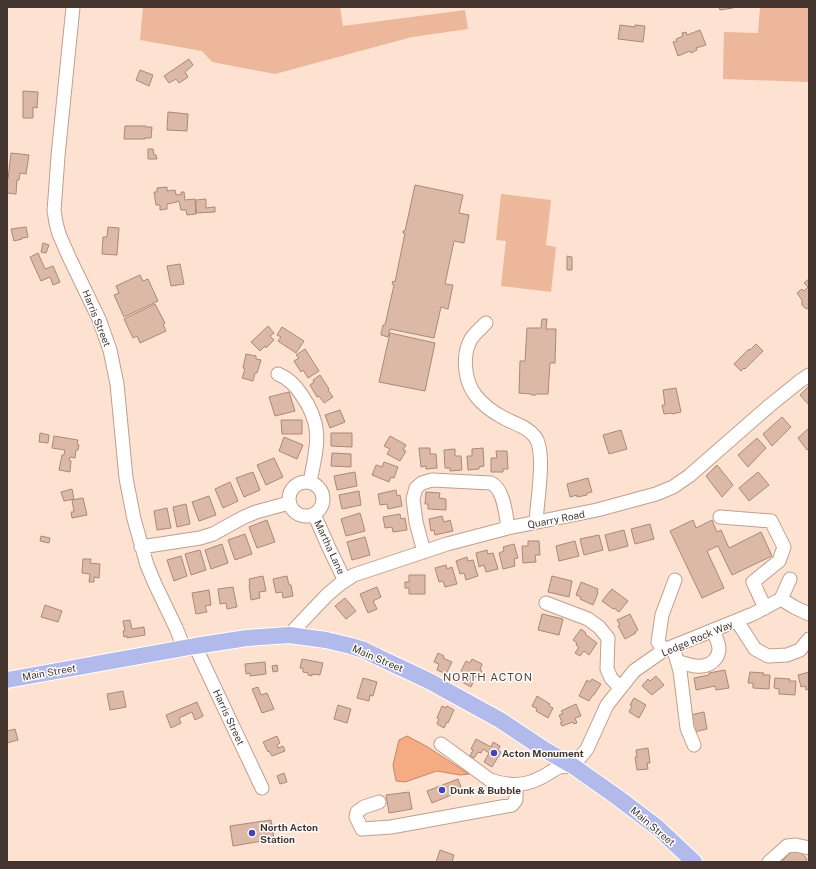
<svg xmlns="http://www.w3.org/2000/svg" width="816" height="869" font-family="'Public Sans',sans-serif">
<rect width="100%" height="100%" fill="#fde1d1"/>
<path fill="#ecb79a" d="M143,7H340L343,26L465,10L468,29L412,37L275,74L212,62L202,51L140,40Z
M760,7H809V82L723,79L724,32L758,33Z
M501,194L551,200L546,245L556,247L551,292L501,286L506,241L496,240Z"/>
<path fill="#f5ac83" stroke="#c0896a" d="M407,736L426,746L469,774L460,775L437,771L405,782L396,781L393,765L399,740Z"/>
<path fill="#dbb9a6" stroke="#aa8977" d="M719,7H733V8L720,10Z
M620,25L635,27V25L645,26L643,42L618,39Z
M700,30L706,45L696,48L697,50L691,53L690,51L678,56L673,42L677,41L676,39L683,36L682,33L686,32L687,35Z
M189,59L193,65L185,72L188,77L179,83L176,79L169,83L164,76Z
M140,70L153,75L149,86L136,80Z
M23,91L38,92L37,108L33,107V118H23Z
M168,112L188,114L187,131L167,130Z
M125,126H146V127H152L151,138H145V139H124Z
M148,149H153L154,155H156L157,159H148Z
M11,153L29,155L26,174L20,173L19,180H17L16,194L7,193V179H8Z
M415,185L463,195L459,213L469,215L464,243L454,241L445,284L453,285L448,309L441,307L434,338L390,329L388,337L381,335L383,325H385L394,285L392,284L393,281L395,282L405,233H403V231H405Z
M167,187V191L175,190L176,195L182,194L181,192H184L185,200L195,199L196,214L187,215L186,210H181L179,201H177V202L167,204V209L160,210V205H156L154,192H157V188Z
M206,199V208L215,207V212L196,213V200Z
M26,227L28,237L22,238V239L14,241L11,229Z
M108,227L119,228L117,255L102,254L103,237H107Z
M43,243L49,245L46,253L41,252Z
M38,253L45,269L53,266L60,282L53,285L50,277L41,281L30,257Z
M567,256L572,257V270H567Z
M180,264L184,284L171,286L167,266Z
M140,275L143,281L148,279L158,301L124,317L114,295L119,293L116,286Z
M809,279V309H808L805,308L802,305V300L797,293L802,289L804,291L808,287L804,283Z
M155,304L165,323L163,324L166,331L140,343L137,336L133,338L124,319Z
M542,319H547L546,329H556L555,363H550L548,394H536V395H531V394L519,393L520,361H525L527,328H541Z
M268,326L274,333L270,336L274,340L266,348L265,346L260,351L251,342Z
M282,327L304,341L296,353L278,341L281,337L277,335Z
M390,333L435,343L425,391L379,382Z
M756,344L763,351L745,369L744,368L741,371L734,364L749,349L750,350Z
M305,349L319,371L308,378L303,370L301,372L294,361L299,358L296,355Z
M246,354L256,356V359L261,360L257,373H255L253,381L242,378L245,369L243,368Z
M320,375L329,389L328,390L333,397L324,403L319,396L317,397L310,385L314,382L313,380Z
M809,386V405L800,395Z
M676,388L681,412L672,414L671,413L664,414L662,405H665L663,390Z
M289,392L295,411L275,416L269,397Z
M340,410L345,422L330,428L325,415Z
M782,417L791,427L772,446L763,434Z
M281,420H302V434H282Z
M809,428V448L807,450L798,438Z
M621,430L627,449L609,454L603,435Z
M40,433L49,435L48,443L39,442Z
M331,433H352V447L331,446Z
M54,436L78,440L77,444L79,445L78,450H76L75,458L70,457L69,460L71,461L70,472L59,470L62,455H64L65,450L52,448Z
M390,436L406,445L403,450L406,451L400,461L387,454L390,449L384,446Z
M284,437L303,445L297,459L279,451Z
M757,438L766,448L748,467L738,455Z
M419,448H430V454H436L437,468L426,469V466L421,467Z
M483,448L484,466L479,467V469L468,470L467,456H472V449Z
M455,449V456H461L462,470L450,471V468H445L444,450Z
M496,451H507L508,469H503V472H491V458H497Z
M332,453L351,454V467L331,466Z
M274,458L283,477L266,485L257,465Z
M384,462L398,467L394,478L391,477L389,482L372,475L376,465L382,467Z
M717,465L733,485L722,497L706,476Z
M253,472L260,490L244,497L236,478Z
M355,472L357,486L337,490L334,476Z
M758,472L769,485L749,501L739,488Z
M588,478L592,492L587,493V495L577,497V495L570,497L567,484Z
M230,482L238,501L223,508L215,489Z
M72,489L74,499L64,501L61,492Z
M396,490L397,496L400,495L402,506L388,509L387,504L380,505L378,494Z
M359,491L361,505L342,509L339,495Z
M426,492L440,493L439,498L446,499V510L428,509V504H425Z
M209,496L216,515L199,521L192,502Z
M83,498L87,515L72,518L71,512H74L72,500Z
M186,504L190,524L177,527L173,507Z
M167,508L171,528L157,530L154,511Z
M360,513L365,531L346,536L341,519Z
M400,514L401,519L405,518L407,530L393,532L392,527L385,528L383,517Z
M442,516L444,522L450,520L453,531L435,535L434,530L431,531L429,519Z
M267,520L275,542L257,548L249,527Z
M693,520L696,528L712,520L717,532L721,530L729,548L761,532L772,556L732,575L718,546L707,551L724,588L702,598L670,531Z
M650,524L654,539L635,544L631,529Z
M624,530L628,546L609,551L605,535Z
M245,534L252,554L235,560L228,540Z
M599,535L603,550L584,555L580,539Z
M41,536L50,538L49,543L40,541Z
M365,537L370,555L352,560L347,542Z
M528,541H539L540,555H535L536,562L523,563L522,546H528Z
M575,541L579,556L559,561L556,546Z
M222,544L228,563L211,569L205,550Z
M514,544L518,558L514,559L515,566L503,569L499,553L504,551L503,547Z
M200,550L206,570L191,575L185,554Z
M487,550L488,554L493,553L498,569L486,572L484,565L479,567L476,553Z
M181,556L187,576L174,581L167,560Z
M467,557L468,561L473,560L478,576L466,580L464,573L460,574L456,561Z
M83,559H91L90,563L100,564L99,578L94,577V582H89L90,574L82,573Z
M446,565L447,569L452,567L457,584L445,587L443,581L439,582L435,568Z
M409,575H425V594H409V588H405V582H409Z
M263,576L266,591L259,592L260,598L251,600L249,585H250L249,579Z
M287,576L289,585H291L293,596L283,598L282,592L276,593L273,579Z
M552,576L572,581L569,597L548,592Z
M581,582L598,589L597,592L598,593L593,605L580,599L581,597L576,595Z
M233,587L237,607L227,609L226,603L220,604L218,589Z
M377,587L381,597L373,601L377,609L368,613L360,594Z
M612,589L628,601L619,612L614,608L613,609L602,601L610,591H611Z
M209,590L211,605L205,606L207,612L196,614L192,593Z
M345,598L356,611L346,619L335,606Z
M45,605L62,611L58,622L41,617Z
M542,614L563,619L559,635L538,630Z
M630,614L638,630L635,632L636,633L625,639L618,626L620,625L617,620Z
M130,620L132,629L144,627L145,635L127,638V636L124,637L123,631H125L123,621Z
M581,629L586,633L585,634L597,643L589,655L584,651L580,656L575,653L579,647L576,645L577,643L573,640Z
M438,653L444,656L443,658L452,662L446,674L437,670L439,664L434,662Z
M302,659L323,663L320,675L312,674V676L308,675V673L303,672V668H300Z
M472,659L482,664L480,670L482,671L479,676L476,675L471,687L462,682L466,673L461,671L466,661L470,663Z
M265,662L266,674L250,676V673L246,674L245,664Z
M277,665L278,671L273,672L272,666Z
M725,670L729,688L716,690L715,686L696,690L694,678L709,675V673Z
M750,672L764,673L763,675H770L769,689L753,688V683H748Z
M809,672V689L806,690L805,686L801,687L798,675Z
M656,676L664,685L652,695L642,686L648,679L650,681Z
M363,678L377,682L373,696L370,695L369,701L357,698Z
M775,678L790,679L789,681H796L795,695L779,694V689L774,688Z
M592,679L601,684L594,695H593L589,701L579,696L587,680L590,682Z
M258,687L261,695L267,693L274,709L262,713L252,689Z
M123,691L126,707L110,710L107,694Z
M537,696L550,704L549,706L553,708L548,718L536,711L537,709L532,706Z
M634,698L646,705L639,718L629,712L632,706L630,705Z
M197,702L203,716L195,720L192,712L179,718L181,723L171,728L166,715Z
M576,704L581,716L575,718L577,723L574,724L573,722L562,726L560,723L562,722L559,715L563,714L561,711Z
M338,705L351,709L347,723L334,719Z
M442,706L446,708L447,706L454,710L448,723L447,722L444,728L437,724L439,719L437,718Z
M704,712L707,729L694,732L690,715Z
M15,729L18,740L7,743V731Z
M277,736L280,743L277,745L278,748L283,746L285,751L272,756L269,751L268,752L263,742Z
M476,739L491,747L493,742L500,746L498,750L501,752L492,767L484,762L489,753L483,749L481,753L478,752L474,758L470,756L473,750L471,749Z
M648,748L650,763H647L648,769L637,770L635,757H637L636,750Z
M284,773L287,782L280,784L277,776Z
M458,779L461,787L455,789L456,793L432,803L427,791Z
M409,792L412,809L389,813L386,795Z
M271,820L274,839L233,846L230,826Z
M796,847L807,859L805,862H781Z
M440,850L454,855L452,862H436Z"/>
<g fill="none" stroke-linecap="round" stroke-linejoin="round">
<g stroke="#c19f8d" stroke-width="15">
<path id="minor" d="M73,7L58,156L55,198L54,210L56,223L59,234L69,257L99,319L110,350L117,384L126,478L134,519L147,565L155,584L176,628L184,648
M486,323C481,328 475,333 471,339C462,355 464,381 476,396C483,405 493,412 502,417C514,424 530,427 537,440C545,458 537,502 536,522
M278,374C288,378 295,385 301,394C324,426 317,446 310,482
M289 499a17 17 0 1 1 34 0a17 17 0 1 1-34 0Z
M314,514L329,548L345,581
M720,517L771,521L784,547L779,561L753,582L765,608
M141,547L200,538L213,534L244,517L256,512L289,503
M424,552L416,522L413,499L416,488L422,483L432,480L491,483C504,489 506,515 508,528
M781,599L794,607L809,614
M546,603L588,619L599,627L608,638L607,669L611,678L620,688
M737,621L755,649L768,656L787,655L800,650L809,639
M289,635L327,595L340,584L354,575L447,544L508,528L597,510L656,494L673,487L689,476L769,406L800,381L809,375
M195,646L262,788
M673,647L680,671L687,728L694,745
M664,650L658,642L662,615L675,580
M677,661C689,665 706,672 716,658C718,655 719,652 719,649C719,643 715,636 713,630
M441,744L490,780C507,786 525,786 540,778C547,775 554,769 560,767C564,766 569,767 573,766L587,749L607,705L634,671L664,650L753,614L781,599L790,579
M379,802L364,807L357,812L356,817L362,829L391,827L512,805L516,800V785
M769,862L787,846L796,845L809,848"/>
</g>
<g stroke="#fff" stroke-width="18">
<path id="major" d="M7,680L195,646L247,638L289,635L326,640L351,646L364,650L378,657L429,681L500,720L545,750L573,766L617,797L658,828L694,862"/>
</g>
<use href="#minor" stroke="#fff" stroke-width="13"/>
<use href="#major" stroke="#b2b9eb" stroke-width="16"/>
</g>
<g fill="#4243b8" stroke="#fff" stroke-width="1.5">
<circle cx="494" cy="753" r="4"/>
<circle cx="442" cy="790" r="4"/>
<circle cx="252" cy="833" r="4"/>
</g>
<g text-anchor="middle" stroke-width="3" stroke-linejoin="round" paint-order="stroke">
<g font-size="10" fill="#44362f" stroke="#fff">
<text transform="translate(97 318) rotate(68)" y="4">Harris Street</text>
<text transform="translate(556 519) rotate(-11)" y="4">Quarry Road</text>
<text transform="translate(330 547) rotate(65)" y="4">Martha Lane</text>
<text transform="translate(697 638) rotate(-23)" y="4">Ledge Rock Way</text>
<text transform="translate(378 658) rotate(23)" y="4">Main Street</text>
<text transform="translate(49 672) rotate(-10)" y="4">Main Street</text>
<text transform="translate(229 717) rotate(65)" y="4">Harris Street</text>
<text transform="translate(653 826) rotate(40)" y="4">Main Street</text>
</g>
<g font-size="10" font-weight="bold" fill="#44362f" stroke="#fff" text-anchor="start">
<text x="502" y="757">Acton Monument</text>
<text x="450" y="794">Dunk &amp; Bubble</text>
<text x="260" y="831">North Acton<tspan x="260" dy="12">Station</tspan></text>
</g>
<g font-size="11" letter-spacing="1" fill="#604333" stroke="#fff">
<text x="488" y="681">NORTH ACTON</text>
</g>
</g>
<rect width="816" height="869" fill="none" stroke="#44362f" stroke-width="16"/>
</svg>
